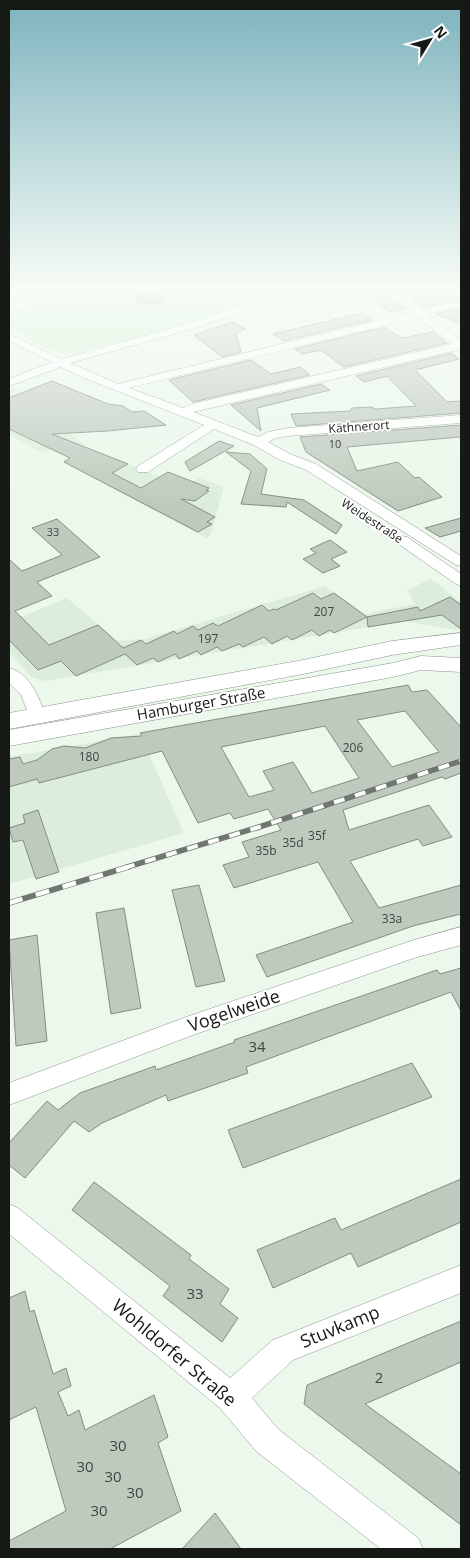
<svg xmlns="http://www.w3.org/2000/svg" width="470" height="1558" font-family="'Open Sans',sans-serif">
<rect width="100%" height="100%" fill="#ebf8eb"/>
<path fill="#dceedb" d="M14,387L86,446L70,440L43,453L9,435V389Z
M88,448L184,486L199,478L224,487L211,534L206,538L61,461Z
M431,579L461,602V627L455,630L405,621L45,681L31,677L9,652V622L67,598L118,641L145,639L325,586L365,615L373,612L415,604L407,590Z
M140,734L184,833L9,884V757Z"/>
<path fill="#d1efcf" d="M108,287H287L249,303L156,333L64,355L30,341L9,325V319L16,311L70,297L69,295Z"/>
<path fill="#80b17f" stroke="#60845f" d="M150,292L162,294L165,299C157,306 145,305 136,300L138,295Z"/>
<path fill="#bfcabe" stroke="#838e82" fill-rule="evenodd" d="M358,287H380L405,309L389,312Z
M396,287H420L434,297L461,290V298L422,307Z
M461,308V324L436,314Z
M362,313L372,320L284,341L273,334Z
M232,322L245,329L236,333L241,352L222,357L194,335Z
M384,327L402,338L433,332L447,343L344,367L321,350L302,354L295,349Z
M452,353L459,359L415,370L447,402L461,401V413L296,426L291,414L350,411L352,408L371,407L376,409L416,406L387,376L364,382L356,376Z
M251,360L271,374L300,367L310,375L193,402L169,380Z
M52,381L108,404L123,406L132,412L144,411L166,425L108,431L52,434L128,464L112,473L141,488L168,472L209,488L206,490L209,491L195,501L181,499L215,517L207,522L212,524L198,532L64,462L70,458L9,429V398Z
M321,384L330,390L257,408L261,431L231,405Z
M461,425V437L347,447L357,471L398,462L415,478L419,477L442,497L398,511L306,452L300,437Z
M219,441L234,446L190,471L185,462Z
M226,452L250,454L267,469L261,494L304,500L342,525L336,534L287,502L286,507L241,504L251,471Z
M461,518V531L440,537L425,528Z
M57,519L100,557L37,582L52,596L15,611L49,645L98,625L123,648L141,640L146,644L174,631L177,634L193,626L198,630L213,623L218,626L262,605L269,611L274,609L276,610L313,593L321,599L334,593L367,617L418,607L420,611L450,597L461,605V629L442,615L368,627L367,617L334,633L330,630L319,636L312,630L292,640L287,636L272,644L264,637L243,647L239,644L222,651L217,647L201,655L197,651L179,659L175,654L158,662L153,658L137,665L125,654L76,676L61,661L38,670L9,640V559L22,571L62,555L32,528Z
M330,540L347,552L331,559L340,566L323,573L303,559L316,553L310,549Z
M408,685L412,692L427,690L461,727V773L445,779L442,777L343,810L349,830L429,805L452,837L423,846L418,839L350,861L379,908L461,885V914L413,926L267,977L256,955L353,922L318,862L234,888L223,865L249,857L242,842L281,830L268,809L234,819L230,813L198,823L162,751L39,783L37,779L9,787V759L20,757L23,764L37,760L52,749L64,746L85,748L111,738L142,736L140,733ZM405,711L439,752L392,767L357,720ZM325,726L359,778L312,793L293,762L263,771L274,790L249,797L221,747Z
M38,810L59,872L36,879L23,840L13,842L9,828L25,823L23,815Z
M199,885L225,981L196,987L172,890Z
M124,908L141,1008L111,1014L96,913Z
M37,935L47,1041L16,1046L9,940Z
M461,968V1011L451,992L246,1067L248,1073L168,1101L166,1095L102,1123L89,1132L74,1121L25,1178L9,1165V1143L47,1101L58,1110L80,1093L155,1066L156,1070L235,1042L234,1040L437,970L440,974Z
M412,1063L432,1097L243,1168L228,1130Z
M461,1179V1222L358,1267L351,1253L273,1288L257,1250L335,1218L341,1230Z
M94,1182L191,1255L189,1259L229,1289L220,1304L238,1318L222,1342L163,1296L170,1286L72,1210Z
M25,1291L30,1312L34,1310L53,1374L66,1368L71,1386L58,1392L68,1416L79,1410L85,1430L154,1395L168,1437L158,1443L181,1511L110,1549H9V1541L66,1511L36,1407L9,1420V1298Z
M461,1321V1362L365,1404L461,1474V1525L304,1404L307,1385Z
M215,1513L241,1549H182Z"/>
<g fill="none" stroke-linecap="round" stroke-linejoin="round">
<g stroke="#8b968a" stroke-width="1">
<path id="minor" d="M291,287H304L199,327L70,363L118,384L412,312L382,287H393L422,309L461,300V306L428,314L461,341V349L193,412L258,437L268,432L288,428L461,415V423L288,436L276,438L268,442L290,454L316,464L461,556V566L456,565L306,470L280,460L254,445L214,429L148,472H138L136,469L138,466L204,425L84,378L61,367L9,386V379L52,362L9,341V334L61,359L191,323ZM418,317L452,344L192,404L183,408L129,388Z
M402,536L407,537L461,574V586L456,584L397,543L395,540L397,537Z
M9,668C30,673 39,698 46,716L43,720L37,722L31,720L21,695L9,683Z
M461,927V945L414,958L193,1035L9,1105V1083L189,1016L414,940Z
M9,1204L18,1208L230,1378L273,1340L461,1265V1293L293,1360L252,1398L278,1429L418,1538L423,1549H381L256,1451L220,1408L9,1234Z"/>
</g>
<g stroke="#8b968a" stroke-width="1">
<path id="major" d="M72,287H92L90,290L9,311V303Z
M461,633V645L392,655L303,674L9,729V713L303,660L392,641Z
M421,656L461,658V672L421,670L393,677L9,746V730L393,663Z"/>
</g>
<use href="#minor" fill="#fff" fill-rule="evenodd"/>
<use href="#major" fill="#fff" fill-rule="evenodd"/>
<g stroke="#6f786f" stroke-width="5.5">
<path id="rail-far1" d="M124,868L256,828L461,761"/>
</g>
<g stroke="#6f786f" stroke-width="6">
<path id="rail" d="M9,903L128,867"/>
</g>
<use href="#rail-far1" stroke="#fff" stroke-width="4" stroke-dasharray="11" stroke-linecap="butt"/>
<use href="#rail" stroke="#fff" stroke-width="4.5" stroke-dasharray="14" stroke-linecap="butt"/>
</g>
<linearGradient id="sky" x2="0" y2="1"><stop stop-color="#7eb3be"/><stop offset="0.57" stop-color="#f6fcf6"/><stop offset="1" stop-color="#f6fcf6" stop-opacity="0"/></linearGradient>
<rect width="470" height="505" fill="url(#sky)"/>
<g text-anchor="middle" stroke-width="4" stroke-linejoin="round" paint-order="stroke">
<g font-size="11" fill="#40463f">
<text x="335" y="448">10</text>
<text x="53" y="536">33</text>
</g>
<g font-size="12" fill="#151a15" stroke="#fff">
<text transform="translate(359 427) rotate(-4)" y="4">Käthnerort</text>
<text transform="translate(372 521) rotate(33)" y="4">Weidestraße</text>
</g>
<g font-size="12" fill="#40463f">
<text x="324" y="616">207</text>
<text x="208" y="643">197</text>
<text x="353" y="752">206</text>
<text x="89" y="761">180</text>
<text x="317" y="840">35f</text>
<text x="293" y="847">35d</text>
<text x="266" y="855">35b</text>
<text x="392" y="923">33a</text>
</g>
<g font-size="15" fill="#151a15" stroke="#fff">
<text transform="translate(201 704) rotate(-10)" y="5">Hamburger Straße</text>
</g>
<g font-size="15" fill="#40463f">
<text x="257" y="1052">34</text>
<text x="195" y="1299">33</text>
<text x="379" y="1383">2</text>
<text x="118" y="1451">30</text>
<text x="85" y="1472">30</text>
<text x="113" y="1482">30</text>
<text x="135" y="1498">30</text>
<text x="99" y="1516">30</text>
</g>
<g font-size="18" fill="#151a15" stroke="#fff">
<text transform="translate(234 1011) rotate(-19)" y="6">Vogelweide</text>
<text transform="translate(340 1327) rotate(-22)" y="6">Stuvkamp</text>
<text transform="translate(174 1353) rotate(40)" y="6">Wohldorfer Straße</text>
</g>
</g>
<rect width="470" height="1558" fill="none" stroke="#151a15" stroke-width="20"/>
<g transform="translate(430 40) rotate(53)" stroke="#ffffff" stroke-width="4" paint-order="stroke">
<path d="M0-4L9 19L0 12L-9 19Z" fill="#151a15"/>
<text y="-8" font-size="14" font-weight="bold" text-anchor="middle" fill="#151a15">N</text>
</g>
</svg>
